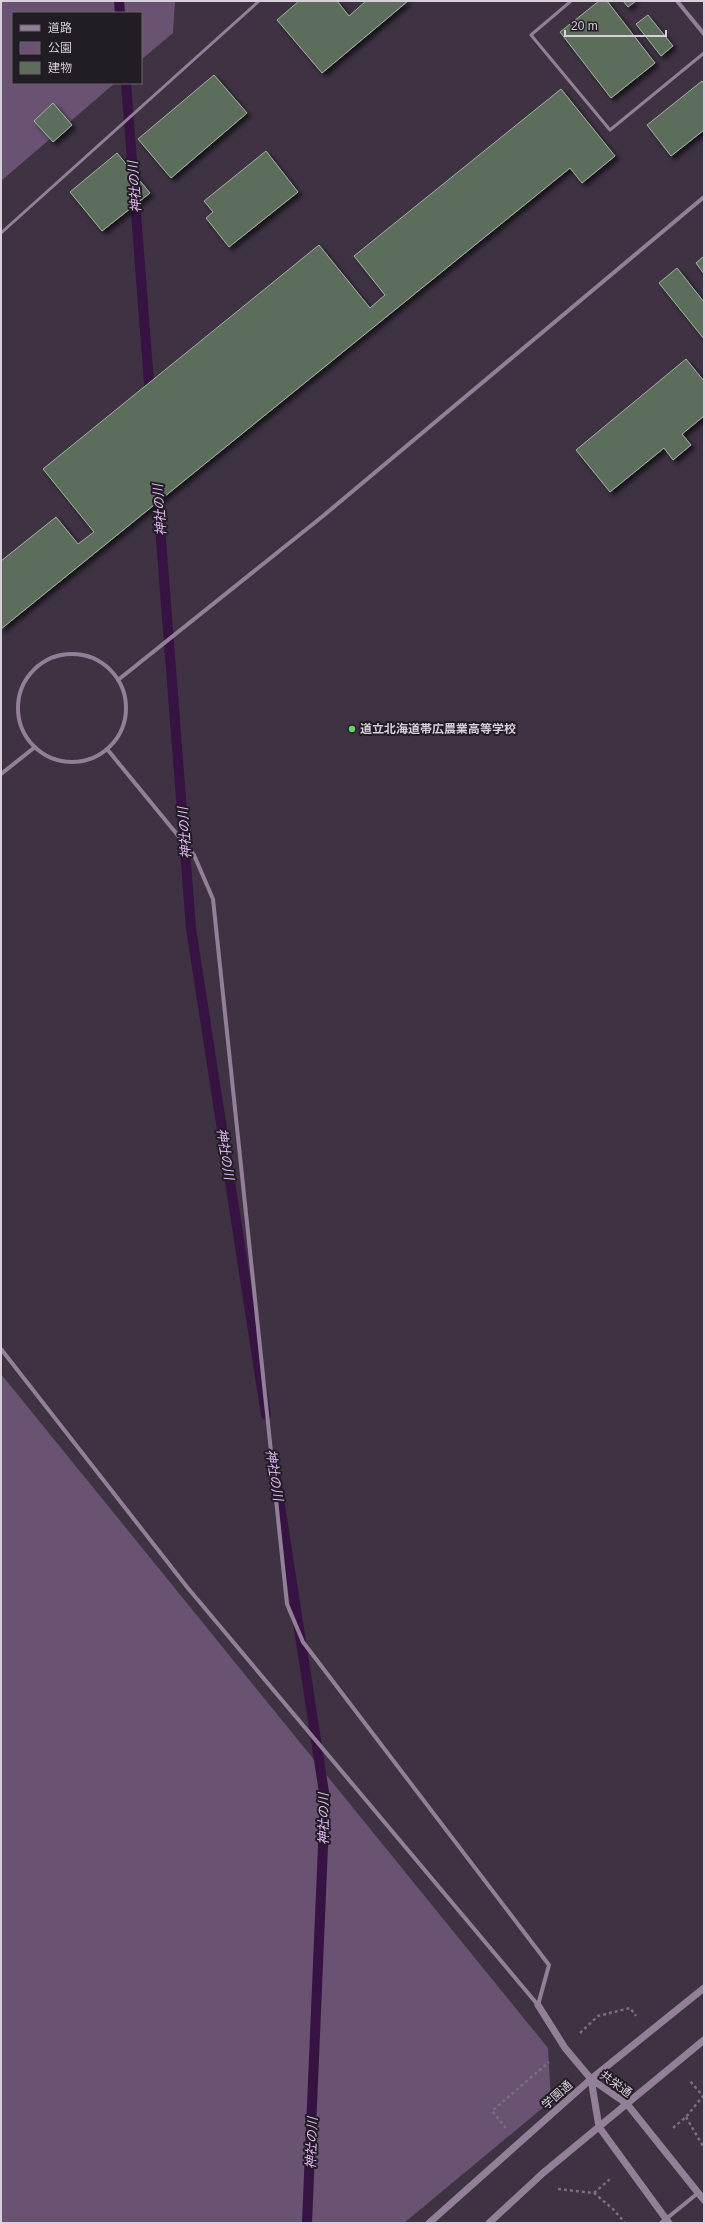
<svg xmlns="http://www.w3.org/2000/svg" width="705" height="2224" font-family="Helvetica,'Noto Sans JP',sans-serif">
<defs>
<filter id="shadow"><feDropShadow dx="3.5" dy="3.5" stdDeviation="2" flood-color="#0009"/></filter>
</defs>
<rect width="100%" height="100%" fill="#3e3243"/>
<path fill="#695272" d="M1,1H175L173,33L141,60V13H13V83H115L1,181Z
M1,1374L548,2048L551,2101L404,2223H1Z"/>
<g fill="none" stroke-linecap="round" stroke-linejoin="round">
<path stroke="#361342" stroke-width="10" d="M119,1L120,13
M126,83L150,396
M157,488L191,928L266,1415
M275,1472L325,1799L307,2223"/>
</g>
<path fill="#5d6d5c" stroke="#a1b3a0" filter="url(#shadow)" d="M299,1H337L349,16L366,1H408L322,73L277,20Z
M599,1H607L655,63L611,98L560,32Z
M623,1H636L628,7Z
M648,15L673,46L661,56L636,24Z
M214,75L247,113L171,178L138,139Z
M702,81L704,84V130L671,156L647,125Z
M561,89L615,156L582,183L570,168L1,629V561L56,517L78,544L94,532L43,469L319,245L370,308L385,295L354,256Z
M53,103L72,125L53,142L34,121Z
M266,151L298,192L229,247L206,218L213,212L204,201Z
M117,153L150,193L102,231L70,192Z
M704,256V274L696,263Z
M677,268L704,302V339L659,283Z
M686,359L704,381V416L682,434L691,445L673,460L664,448L610,492L576,450Z"/>
<g fill="none" stroke-linecap="round" stroke-linejoin="round">
<path stroke="#796f7e" stroke-width="2.5" stroke-dasharray="3 3" stroke-linecap="butt" d="M580,2033L598,2016L630,2008L636,2016
M686,2117L704,2148
M506,2128L492,2111L549,2062
M673,2128L686,2117L703,2096L689,2080
M558,2189L594,2193L614,2210L625,2223
M594,2193L610,2179"/>
<path stroke="#928099" stroke-width="3" d="M571,1L531,35L610,130L704,53
M1,233L259,1"/>
<path stroke="#928099" stroke-width="4" d="M677,1L704,34
M18 708a54 54 0 1 1 108 0a54 54 0 1 1-108 0Z
M118,680L323,516L704,197
M107,749L194,855L213,899L287,1604L303,1642L549,1965L538,2005
M1,774L35,747
M1,1349L187,1587L538,2005
M661,2223L698,2193"/>
<path stroke="#928099" stroke-width="7" d="M538,2005L565,2048L591,2079L627,2104L704,2200
M591,2079L599,2127L669,2223
M429,2223L591,2079L704,1988
M489,2223L543,2173L704,2040"/>
</g>
<circle fill="#66d466" stroke="#221c24" stroke-width="1.5" cx="352" cy="729" r="4"/>
<g text-anchor="middle" stroke-width="4" stroke-linejoin="round" paint-order="stroke">
<g font-size="12" font-weight="bold" fill="#d7cfda" stroke="#221c24" text-anchor="start">
<text x="360" y="733">道立北海道帯広農業高等学校</text>
</g>
<g font-size="12" fill="#d7cfda" stroke="#221c24">
<text transform="translate(616 2084) rotate(36)" y="4">共栄通</text>
<text transform="translate(557 2095) rotate(-42)" y="4">学園通</text>
</g>
<g font-size="13" font-style="italic" fill="#e6b9f7" stroke="#221c24">
<text transform="translate(134 187) rotate(-94)" y="5">神社の川</text>
<text transform="translate(159 510) rotate(-94)" y="5">神社の川</text>
<text transform="translate(184 833) rotate(-94)" y="5">神社の川</text>
<text transform="translate(226 1154) rotate(81)" y="5">神社の川</text>
<text transform="translate(275 1475) rotate(81)" y="5">神社の川</text>
<text transform="translate(323 1819) rotate(-90)" y="5">神社の川</text>
<text transform="translate(311 2143) rotate(-88)" y="5">神社の川</text>
</g>
</g>
<rect width="705" height="2224" fill="none" stroke="#d7cfda" stroke-width="4"/>
<rect x="12" y="12" width="130" height="72" fill="#221c24" stroke="#6a646d"/>
<rect x="20" y="25" width="20" height="6" fill="#928099" stroke="#6a646d"/>
<text x="48" y="32" font-size="12" fill="#d7cfda">道路</text>
<rect x="20" y="42" width="20" height="12" fill="#695272" stroke="#6a646d"/>
<text x="48" y="52" font-size="12" fill="#d7cfda">公園</text>
<rect x="20" y="62" width="20" height="12" fill="#5d6d5c" stroke="#6a646d"/>
<text x="48" y="72" font-size="12" fill="#d7cfda">建物</text>
<path d="M565 30v6h101v-6" fill="none" stroke="#d7cfda" stroke-width="2"/>
<text x="571" y="30" font-size="12" fill="#d7cfda" stroke="#221c24" stroke-width="3" paint-order="stroke">20 m</text>
</svg>
